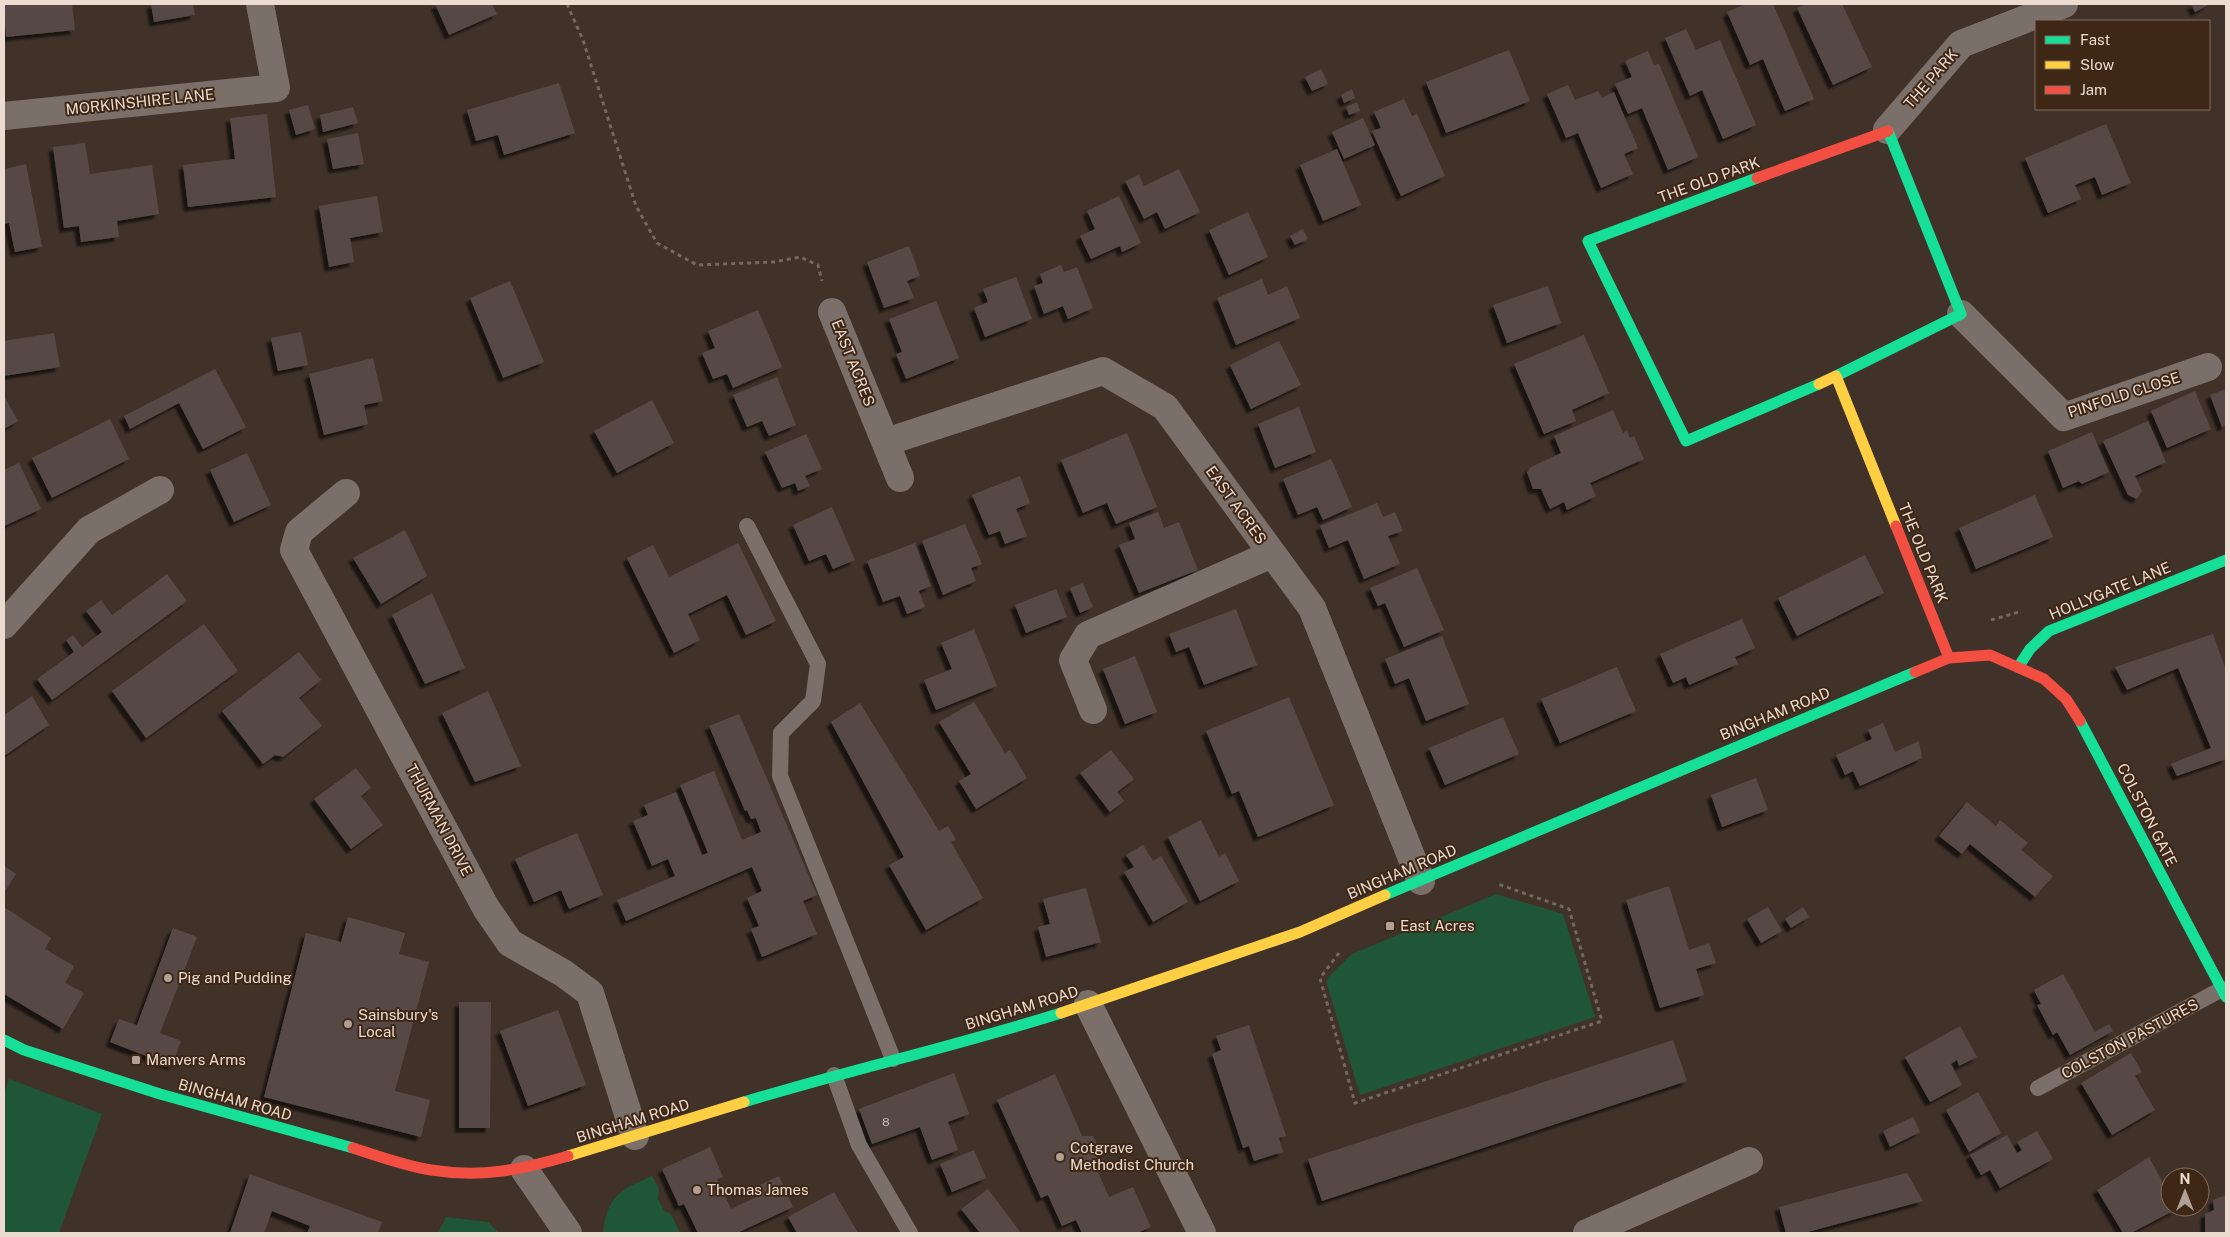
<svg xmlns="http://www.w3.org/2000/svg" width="2230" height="1237" font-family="'Public Sans',sans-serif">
<defs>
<filter id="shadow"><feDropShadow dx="-4.5" dy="4.5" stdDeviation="1" flood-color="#0009"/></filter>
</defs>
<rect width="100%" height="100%" fill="#403229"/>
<path fill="#1f5637" d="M1496,894L1563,914L1595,1017L1360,1095L1326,981L1329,976L1352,954Z
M9,1079L102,1114L59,1233H4V1093Z
M652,1176L659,1189L658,1199L664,1211L671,1214L680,1233H603C607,1196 620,1190 652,1176Z
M446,1217L488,1222L499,1233H438Z"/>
<path fill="#574a44" filter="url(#shadow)" d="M4,4H72L75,30L6,37Z
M151,4H193L195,15L154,22Z
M435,4H492L497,14L449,35Z
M1746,4H1773L1814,99L1785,111L1763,59L1750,65L1727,12Z
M1808,4H1842L1872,67L1833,85L1797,8Z
M2191,4H2210L2195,12Z
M1686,29L1696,50L1720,40L1756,125L1723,139L1702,90L1690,96L1665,38Z
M1509,50L1530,101L1446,133L1426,82Z
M1648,51L1654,65L1659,64L1698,157L1668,170L1642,108L1628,114L1615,84L1632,77L1625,61Z
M1321,69L1328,84L1312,91L1305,77Z
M559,83L575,133L504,155L498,135L476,141L467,110Z
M1568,85L1575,100L1598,91L1602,98L1614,92L1638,148L1624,154L1633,174L1601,188L1578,133L1566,138L1547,94Z
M1352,89L1355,98L1344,103L1341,95Z
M1404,99L1412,116L1417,114L1445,176L1401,196L1372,131L1381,128L1374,112Z
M1357,102L1360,111L1349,115L1346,107Z
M308,105L315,129L296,135L289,110Z
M353,107L358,123L323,132L320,115Z
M267,114L276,197L188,207L183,165L235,159L230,118Z
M1363,118L1375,145L1344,159L1332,132Z
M2106,124L2131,183L2102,195L2095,177L2075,185L2081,199L2048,213L2025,158Z
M358,133L364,164L333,169L327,139Z
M85,143L90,174L152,165L159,214L117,221L119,237L81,242L79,226L64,228L53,147Z
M1337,149L1361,205L1323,221L1300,165Z
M26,164L42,247L15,252L9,223L4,224V169Z
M1179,169L1200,212L1165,229L1157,212L1144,219L1125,181L1139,175L1144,186Z
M377,196L383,232L350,238L354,262L329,267L319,206Z
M1119,196L1141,243L1122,252L1120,246L1091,259L1080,236L1095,229L1087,211Z
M1248,212L1268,257L1229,275L1209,230Z
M1303,229L1308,239L1295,245L1290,236Z
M909,246L920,276L907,281L914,298L884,308L867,262Z
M1061,265L1064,272L1077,267L1093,308L1068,319L1063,306L1044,314L1034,286L1043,283L1040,274Z
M1016,277L1032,319L985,337L974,308L988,302L983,289Z
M1262,279L1268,295L1287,286L1300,318L1236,345L1217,298Z
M510,281L544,362L503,378L470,298Z
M1548,286L1561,323L1507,343L1493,305Z
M936,301L959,358L906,379L896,354L902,352L889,319Z
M758,310L782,367L733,388L727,374L713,379L702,353L715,348L708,331Z
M301,332L308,365L278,371L271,338Z
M54,333L60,367L4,376V341Z
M1584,335L1609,393L1572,410L1576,421L1544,434L1514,364Z
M1279,341L1301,385L1251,409L1230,365Z
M373,358L383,401L364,405L368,424L324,435L309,374Z
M215,369L246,427L203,449L179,403L130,429L124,416Z
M777,377L796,425L769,436L762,421L747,427L733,395Z
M2226,389V425L2222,427L2210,395Z
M2195,391L2211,429L2167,448L2151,411Z
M4,396L18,421L4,429Z
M652,400L674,443L617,473L594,431Z
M1299,407L1316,452L1275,468L1258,424Z
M1613,410L1623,433L1627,431L1630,438L1634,436L1644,459L1590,483L1596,496L1567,510L1564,502L1550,509L1541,489H1533L1527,472L1531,467L1561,453L1554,436Z
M110,419L129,459L52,498L32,458Z
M2148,421L2166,462L2135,476L2142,491L2137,499L2128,495L2103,441Z
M2092,432L2109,472L2082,484L2079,481L2063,488L2048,451Z
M1127,433L1157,507L1116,524L1107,503L1083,513L1061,460Z
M806,434L822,469L805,476L810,486L798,491L795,483L782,488L765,452Z
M247,453L271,505L234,522L210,470Z
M1331,459L1352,507L1323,520L1317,507L1298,515L1283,479Z
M19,463L41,509L4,526V470Z
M1020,476L1030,503L1016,509L1027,536L1005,544L1000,531L989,535L972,495Z
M2035,495L2053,537L1976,569L1959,528Z
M1377,503L1383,517L1395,512L1403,531L1388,536L1400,564L1364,579L1348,540L1329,548L1320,526Z
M832,507L855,560L833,569L826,554L809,561L793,525Z
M1158,512L1164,528L1179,522L1198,570L1139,593L1119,545L1135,539L1129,523Z
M965,524L982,564L971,568L976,581L943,595L922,541Z
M405,530L427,576L381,604L353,558Z
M738,543L776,621L746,635L727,595L688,614L700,640L674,653L627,558L653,545L669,577Z
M915,543L931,586L919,591L925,607L907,614L900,596L883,602L867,561Z
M1865,555L1884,593L1797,636L1778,598Z
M1417,568L1444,630L1404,647L1385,603L1378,606L1370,588Z
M167,574L187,601L52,700L37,679L74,652L66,640L73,635L82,647L102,632L86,611L101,600L112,615Z
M1083,583L1093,607L1080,613L1070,588Z
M1056,589L1067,617L1026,633L1015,605Z
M432,593L465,668L425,684L392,615Z
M1236,609L1257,665L1204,685L1189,647L1176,652L1169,634Z
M1742,619L1755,648L1735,657L1738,664L1689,685L1686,677L1673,683L1660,654Z
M204,624L238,671L146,738L112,691Z
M974,629L997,686L936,710L924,680L952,669L941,643Z
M2213,634L2226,670V759L2177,776L2171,764L2211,748L2178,668L2127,690L2115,667Z
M1442,636L1469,704L1426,721L1409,678L1395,684L1385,659Z
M299,652L321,680L299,698L322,726L283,757L275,755L263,764L222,711Z
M1135,656L1157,712L1125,724L1103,669Z
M1617,667L1636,711L1560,743L1541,699Z
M488,691L521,766L475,782L442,713Z
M32,696L49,725L4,756V715Z
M1289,697L1334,805L1258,837L1239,791L1232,794L1206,731Z
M974,702L1005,753L1010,750L1027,778L976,809L959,781L971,774L939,722Z
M860,703L939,831L948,826L956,840L951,842L983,898L926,930L889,865L904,857L831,722Z
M739,714L817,895L803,901L817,934L762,957L751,929L759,926L747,898L762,891L752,867L626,921L617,900L675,876L668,859L652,866L633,821L648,815L644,805L676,792L702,855L708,853L680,785L714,771L742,840L761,832L756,818L751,819L747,810L745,811L709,726Z
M1503,717L1519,754L1445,785L1429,748Z
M1883,723L1895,752L1919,741L1922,758L1860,786L1853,771L1845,775L1836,755L1872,739L1868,730Z
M1111,750L1134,779L1117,792L1124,801L1110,812L1080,773Z
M356,768L371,788L361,796L383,825L351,849L314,799Z
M1756,778L1768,810L1722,827L1711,795Z
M1967,802L1996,826L2000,820L2028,843L2021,850L2053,876L2035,897L1970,844L1962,854L1939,836Z
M1201,820L1219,857L1225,853L1239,881L1200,901L1168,837Z
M577,833L603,895L569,909L561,890L534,902L515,859Z
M1143,845L1153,861L1161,856L1188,902L1153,922L1124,872L1134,867L1126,855Z
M4,866L16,874L4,893Z
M1669,886L1689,950L1709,943L1716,963L1696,969L1704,995L1660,1008L1626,900Z
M1086,888L1101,942L1046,957L1038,927L1050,924L1043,899Z
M4,907L51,938L45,949L74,966L65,983L84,993L63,1029L4,994Z
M1768,907L1782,931L1761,943L1747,919Z
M1803,907L1809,917L1791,928L1785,919Z
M348,917L405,933L399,954L429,962L395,1091L430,1100L421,1137L264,1097L306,933L341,942Z
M173,928L197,937L160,1033L181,1041L172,1066L110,1042L119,1019L137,1025Z
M2063,974L2095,1032L2109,1024L2113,1031L2070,1055L2057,1032L2053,1035L2037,1005L2041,1004L2034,990Z
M459,1002H491L490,1128H459Z
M558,1010L586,1085L528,1106L500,1031Z
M1249,1025L1286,1136L1279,1138L1283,1152L1254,1161L1249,1146L1243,1148L1212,1054L1221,1050L1216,1036Z
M1960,1026L1977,1057L1959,1066L1957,1060L1951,1064L1962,1085L1930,1102L1905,1057Z
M1673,1040L1687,1081L1322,1201L1308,1159Z
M2131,1053L2142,1072L2135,1076L2155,1110L2112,1135L2081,1083Z
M954,1073L969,1114L948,1122L958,1150L932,1160L920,1127L872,1144L859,1109Z
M1055,1074L1082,1136H1093L1100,1152L1094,1163L1109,1197L1133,1187L1151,1227L1137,1233H1082L1076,1220L1062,1226L1048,1195L1041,1198L997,1100Z
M1978,1092L2001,1133L1969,1152L1946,1110Z
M1913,1117L1920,1132L1890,1147L1883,1131Z
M2037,1131L2053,1159L2000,1188L1990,1170L1981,1175L1970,1155L2007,1135L2017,1153L2022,1150L2017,1142Z
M710,1147L723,1177L717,1179L731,1209L761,1195L760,1185L779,1176L793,1207L737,1233H698L684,1204L679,1206L662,1169Z
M974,1150L986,1178L952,1192L940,1164Z
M2149,1157L2170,1196V1207L2177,1209L2131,1233H2123L2097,1190Z
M1907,1173L1923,1201L1804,1233H1786L1779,1207Z
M250,1174L382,1222L378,1233H307L310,1226L272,1211L264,1233H230Z
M988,1189L1021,1233H980L961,1209Z
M834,1192L858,1233H797L788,1217Z
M2226,1195V1233H2205V1214L2214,1210L2213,1200Z"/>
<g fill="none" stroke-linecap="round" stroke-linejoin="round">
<path stroke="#736860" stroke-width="3" stroke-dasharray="4 4" stroke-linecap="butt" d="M567,4L583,40L636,206L657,243L697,265L774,262L800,257L818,265L822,281
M1991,620L2019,612
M1339,953L1320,978L1355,1103L1602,1021L1569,909L1498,884"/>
<path stroke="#7b7069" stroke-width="16" d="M747,526L818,664L813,701L781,733L780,776L893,1059
M834,1075L859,1145L910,1233
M2038,1088L2222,989"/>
<path stroke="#7b7069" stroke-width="28" d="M4,116L276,88L260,4
M1887,130L1961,44L2064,4
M832,312L900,478
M1961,314L2064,417L2208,367
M886,442L1103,371L1165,407L1312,608L1421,881
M346,493L299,532L294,550L486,908L510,943L563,973L590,993L635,1136
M4,625L89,530L160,490
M1093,710L1073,660L1088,635L1272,554
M1088,1004L1202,1233
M524,1169L568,1233
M1587,1233L1749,1161"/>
<path stroke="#16e098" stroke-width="11" d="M1757,178L1588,241L1686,441L1819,384
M1836,376L1961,314L1888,131
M2019,666L2030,649L2049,631L2226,560
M2080,721L2226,997
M1385,895L1915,672
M4,1040L24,1050L160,1094L353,1148
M744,1102C849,1070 956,1046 1061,1013"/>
<path stroke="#ffcf43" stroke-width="11" d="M1819,384L1836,376L1896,526
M1061,1013L1300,932L1385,895
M568,1156L744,1102"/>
<path stroke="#f24e42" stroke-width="11" d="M1757,178L1888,131
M1896,526L1949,658
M1915,672L1949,658L1990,655L2044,679L2066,699L2080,721
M353,1148C378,1156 405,1166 431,1170C480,1178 521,1170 568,1156"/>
</g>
<g fill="#b0a096" stroke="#3f2716" stroke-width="2">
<rect x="1385" y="921" width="10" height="10" rx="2.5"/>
<circle cx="168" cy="978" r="5"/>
<circle cx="348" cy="1024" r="5"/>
<rect x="131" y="1055" width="10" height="10" rx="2.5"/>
<circle cx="1060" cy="1157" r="5"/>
<circle cx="697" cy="1190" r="5"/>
</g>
<g text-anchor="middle" stroke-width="4" stroke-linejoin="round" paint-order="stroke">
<g font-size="12" fill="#c7b7ad">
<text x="886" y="1126">8</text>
</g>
<g font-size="15" fill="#ecdbd0" stroke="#3f2716">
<text transform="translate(1931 79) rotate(-49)" y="5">THE PARK</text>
<text transform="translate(140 102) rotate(-6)" y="5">MORKINSHIRE LANE</text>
<text transform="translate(1709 180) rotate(-20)" y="5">THE OLD PARK</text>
<text transform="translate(853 363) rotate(68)" y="5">EAST ACRES</text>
<text transform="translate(2124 395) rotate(-18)" y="5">PINFOLD CLOSE</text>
<text transform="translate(1236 505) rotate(54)" y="5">EAST ACRES</text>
<text transform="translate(1923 553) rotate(68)" y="5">THE OLD PARK</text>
<text transform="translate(2110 591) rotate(-22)" y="5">HOLLYGATE LANE</text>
<text transform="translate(1775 714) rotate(-22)" y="5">BINGHAM ROAD</text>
<text transform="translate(2147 815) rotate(63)" y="5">COLSTON GATE</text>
<text transform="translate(439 820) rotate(62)" y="5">THURMAN DRIVE</text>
<text transform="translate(1402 872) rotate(-23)" y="5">BINGHAM ROAD</text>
<text transform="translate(1022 1008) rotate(-17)" y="5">BINGHAM ROAD</text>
<text transform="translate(2130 1039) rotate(-28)" y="5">COLSTON PASTURES</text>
<text transform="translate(235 1100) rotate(16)" y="5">BINGHAM ROAD</text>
<text transform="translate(633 1121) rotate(-17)" y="5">BINGHAM ROAD</text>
</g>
<g font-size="15" fill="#ecdbd0" stroke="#3f2716" text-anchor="start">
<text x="1400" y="931">East Acres</text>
<text x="178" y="983">Pig and Pudding</text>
<text x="358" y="1020">Sainsbury's<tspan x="358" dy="17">Local</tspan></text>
<text x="146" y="1065">Manvers Arms</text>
<text x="1070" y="1153">Cotgrave<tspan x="1070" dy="17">Methodist Church</tspan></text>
<text x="707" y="1195">Thomas James</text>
</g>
</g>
<rect width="2230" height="1237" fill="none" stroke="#ecdbd0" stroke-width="10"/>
<rect x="2035" y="20" width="175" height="90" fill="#3f2716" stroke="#846f60"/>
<rect x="2045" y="36" width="25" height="8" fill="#16e098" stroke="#846f60"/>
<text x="2080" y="45" font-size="15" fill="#ecdbd0">Fast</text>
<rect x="2045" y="61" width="25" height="8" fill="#ffcf43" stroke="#846f60"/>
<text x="2080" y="70" font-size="15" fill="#ecdbd0">Slow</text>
<rect x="2045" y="86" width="25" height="8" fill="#f24e42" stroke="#846f60"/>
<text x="2080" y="95" font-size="15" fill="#ecdbd0">Jam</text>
<g transform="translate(2185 1192)"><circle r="24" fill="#3f2716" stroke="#846f60"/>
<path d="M0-4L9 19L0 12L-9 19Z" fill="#b0a096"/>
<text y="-8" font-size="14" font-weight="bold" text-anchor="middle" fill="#ecdbd0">N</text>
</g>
</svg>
